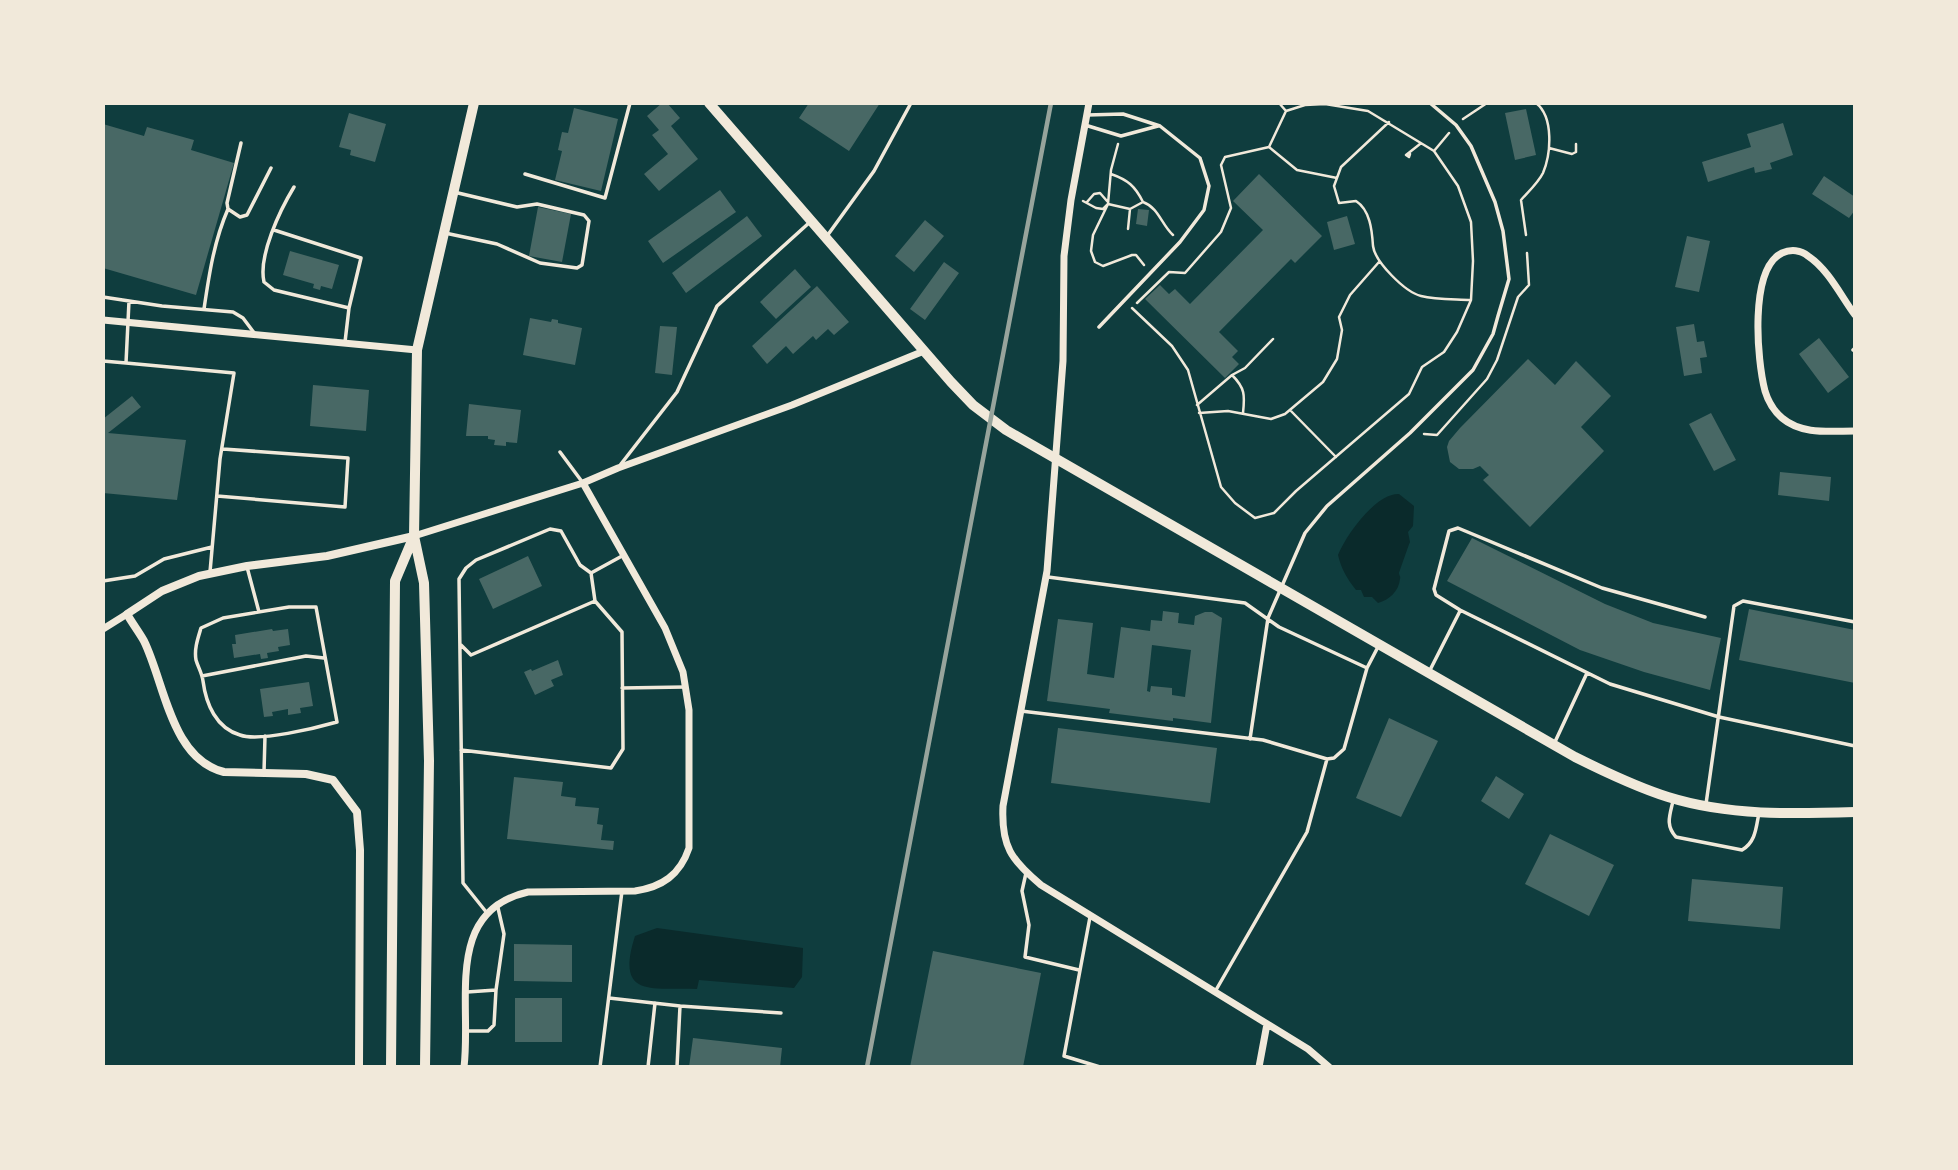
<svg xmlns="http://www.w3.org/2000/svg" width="1958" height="1170" font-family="Barlow,sans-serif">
<rect width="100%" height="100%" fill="#0f3d3e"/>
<path fill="#0a2a2b" d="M1399,494L1414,506L1413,526L1408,532L1410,542C1409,544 1400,570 1399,573C1399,575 1401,577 1400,579C1399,591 1389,600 1378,603L1372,597H1364L1361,590H1356C1347,579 1341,568 1338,555C1346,535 1376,493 1399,494Z
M657,928L803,948L802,977L794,988L699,980L697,989C652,987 615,999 635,936Z"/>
<path fill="#486865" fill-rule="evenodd" d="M662,103H667L680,118L671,126L698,159L659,191L644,174L668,154L652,135L659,130L647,116Z
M809,103H880L849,151L799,118Z
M574,108L618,119L601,191L555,180L562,151L558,150L562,132L568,133Z
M1526,109L1536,155L1515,160L1505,113Z
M349,113L386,124L375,162L350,155L351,150L339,147Z
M1783,123L1793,155L1770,163L1772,169L1755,173L1754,167L1708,182L1702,162L1751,147L1747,134Z
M103,124L144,136L147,127L194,140L191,150L234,163L196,295L103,268Z
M1259,174L1322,236L1295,263L1291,259L1219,332L1238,351L1232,357L1239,364L1225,378L1145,299L1160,285L1169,294L1175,289L1190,304L1263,230L1233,201Z
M1824,176L1855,197V210L1849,218L1812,194Z
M720,190L736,212L663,263L648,241Z
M538,207L571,214L562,262L529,256Z
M1138,209L1149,210L1147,226L1136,224Z
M747,216L762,236L686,293L672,273Z
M1347,216L1355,244L1334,250L1327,222Z
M925,220L944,236L914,272L895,256Z
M1687,236L1710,241L1699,292L1675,287Z
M290,251L339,265L332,289L321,286L320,290L313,288L314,284L283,275Z
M944,262L959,273L925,320L910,309Z
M795,269L811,287L776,319L760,302Z
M817,286L849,322L834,335L828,329L816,340L813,336L793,354L786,346L767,364L752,346Z
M530,318L551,322L552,319L558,320V323L582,328L575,365L523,355Z
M1694,324L1697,342L1704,341L1707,357L1700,358L1702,373L1684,376L1676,327Z
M660,326L677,327L672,375L655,373Z
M1819,338L1849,377L1828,393L1799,354Z
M1528,359L1555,385L1576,361L1611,396L1581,427L1604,451L1530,527L1483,480L1489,475L1480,466L1473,469H1459L1450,462L1447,447L1449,441L1460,428Z
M313,385L369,390L366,431L310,426Z
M132,396L141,407L108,433L186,440L177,500L103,493V419Z
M469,404L521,410L517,443L506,442V446L494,445L495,440L488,439V436H466Z
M1711,413L1736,460L1714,471L1689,424Z
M1780,472L1831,477L1829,501L1778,495Z
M1472,538L1605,604L1653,623L1721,638L1710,690L1644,672L1580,650L1447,581Z
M528,556L542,586L493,609L479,579Z
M1749,609L1855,630V683L1739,660Z
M1163,611L1179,613L1178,623L1194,625L1195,616L1205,612H1212L1222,618L1211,723L1173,718V721L1109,713L1110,709L1047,701L1058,619L1093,623L1087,674L1114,678L1121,627L1150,631L1151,620L1162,621ZM1152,645L1191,650L1185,697L1172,695V688L1151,686L1150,692L1147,691Z
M272,629L273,631L288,629L290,645L278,647L279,651L267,653L268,658L261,659L260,654L234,658L232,644H236L235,635Z
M558,660L563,675L551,680L554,686L535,695L524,672L531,669L532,671Z
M309,682L313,706L300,708L301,713L288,715V709L272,712L273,716L264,717L260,689Z
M1389,718L1438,741L1401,817L1356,798Z
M1058,728L1217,748L1210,803L1051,783Z
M1496,776L1524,794L1509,819L1481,801Z
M514,777L563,782L561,796L576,798L575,806L599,808L597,824L603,825L601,840L614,841L613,850L507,839Z
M1550,834L1614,865L1589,916L1525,884Z
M1692,879L1783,887L1780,929L1688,921Z
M514,944L572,945V982L514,981Z
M933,951L1041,973L1023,1067H910Z
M515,998H562V1042H515Z
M693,1038L782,1048L780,1067H689Z"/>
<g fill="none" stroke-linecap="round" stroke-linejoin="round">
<path stroke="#f1e9da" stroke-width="2.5" d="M1463,119L1487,103
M1389,122L1341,167L1334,186L1339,203L1356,201C1370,210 1372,230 1373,246C1375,262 1405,292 1421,296C1436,300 1455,299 1471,300
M1118,144L1111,170L1108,204L1093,235L1091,251L1095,262L1103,266L1132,255H1136L1144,265
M1269,147L1297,170L1337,178
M1549,148L1572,154L1576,152V144
M1434,151L1449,133
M1410,154L1409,157L1406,155L1420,144
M1111,174C1128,180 1135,186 1143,202
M1083,201L1096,208L1103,209L1108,204L1130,209
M1087,202L1094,194L1100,193L1107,201
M1128,229L1130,209L1143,202C1159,208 1161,224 1173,235
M1526,235L1521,200C1528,192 1538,183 1543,173C1551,154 1554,117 1536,103
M1137,303L1169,272L1185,273L1221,232L1231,208L1221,165L1225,157L1269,147L1286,111
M1132,308L1172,346L1188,370L1221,487L1235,503L1255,518L1274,513L1296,491L1409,394L1422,367L1444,352L1457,332L1471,300L1473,261L1471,222L1458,186L1434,151L1368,111L1325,104L1305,105L1286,111L1279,103
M1232,375C1245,388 1245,395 1243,413
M1197,405L1232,375L1245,368L1273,339
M1290,410L1336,457
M1199,413L1228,411L1271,419L1285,414L1323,382L1337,359L1342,330L1339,317L1350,295L1379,262
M1424,434L1437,435L1487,379L1497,360L1518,297L1529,285L1527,253"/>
<path stroke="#f1e9da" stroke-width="3.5" d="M1087,115L1123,114L1160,126L1200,158L1209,186L1204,210L1180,242L1099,327
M1085,125L1121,136L1158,126
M241,143L227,203L228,209L240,217L247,215L271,168
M525,174L605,198L630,103
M294,187C280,210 258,256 264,282L274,290L349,308
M274,230L361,258L349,308L345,342
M445,233L497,244L540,263L577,268L582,265L589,221L584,215L537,204L517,207L454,192
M827,236L874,171L911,103
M103,297L162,306L233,312L243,318L255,334
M129,301L126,363L234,373L220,459L210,572
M204,309C209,275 214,241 228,209
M1853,350L1855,348
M103,361L126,363
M560,452L583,483
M621,464L677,392L717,306L810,222
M217,496L345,507L348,458L223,449
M247,567L259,612
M591,573L622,556
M1048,577L1245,603L1279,627L1367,668L1379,645
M103,581L135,576L164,559L212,547
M289,607H316L337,722C316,728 259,742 240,735C216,728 206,704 203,681C202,673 198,667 196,660C194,649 198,638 201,628L223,618Z
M1705,617L1602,588L1458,528L1449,531L1434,589L1436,595L1460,610L1610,684L1719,717L1855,746
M461,645L471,655L595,601
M1429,672L1460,611
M202,676L306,656L324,658
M622,688L685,687
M1021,711L1263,740L1327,759L1334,758L1344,749L1367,668
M1250,739L1268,618L1305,533L1327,506L1410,433L1473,370L1493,334L1498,316L1509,279L1503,231L1495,202L1471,146L1456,125L1430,103
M1554,744L1587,673
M461,750L611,768L623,749L622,632L595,601L591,573L580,565L561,531L550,529L476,560L466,568L459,579L463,883L487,913
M264,772L265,736
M1673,801C1670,815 1665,825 1676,837L1742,850C1756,842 1756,827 1759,813
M1706,804L1734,606L1743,601L1855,622
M1026,873L1022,891L1029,925L1025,957L1079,970
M1090,917L1064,1056L1100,1067
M1216,990L1307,832L1327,759
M467,992L496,990L504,934L498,908
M609,998L680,1006
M467,1031H488L494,1025L496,990
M600,1067L622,891
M648,1067L655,1003
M677,1067L680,1006L781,1013"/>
<path stroke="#f1e9da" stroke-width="7" d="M1089,103L1071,200L1064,256L1063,361L1047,571L1003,806C1001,846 1011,860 1041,885L1308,1049L1329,1067
M1855,315C1841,296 1828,269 1808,256C1801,250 1791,249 1782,253C1749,269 1757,360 1765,391C1768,401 1774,411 1782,418C1802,435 1830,431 1855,431
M103,320L417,350
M414,536L583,483L618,468L792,405L924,351
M103,629L127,614
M464,1067C472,1003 443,911 528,892L635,891C662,887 680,875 689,848V710L683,672L665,628L583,483
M1259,1067L1267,1024"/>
<path stroke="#f1e9da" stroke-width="8" d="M359,1067L360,850L357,812L333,780L306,774L224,772C171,759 165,684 144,641C139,632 132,623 127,614L162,591L199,576L247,566L327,556L414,536"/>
<path stroke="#f1e9da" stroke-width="10" d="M709,103L951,382L973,405L1006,430L1575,757C1605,772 1636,787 1668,797C1729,816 1792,814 1855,812"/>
<path stroke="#f1e9da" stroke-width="10" d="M391,1067L395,581L414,536
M425,1067L429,761L424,583L414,536L417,350L474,103"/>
<path stroke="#97a49c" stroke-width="4.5" d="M867,1067L1051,103"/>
</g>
<rect width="1958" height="1170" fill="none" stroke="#f1e9da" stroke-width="210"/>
</svg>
